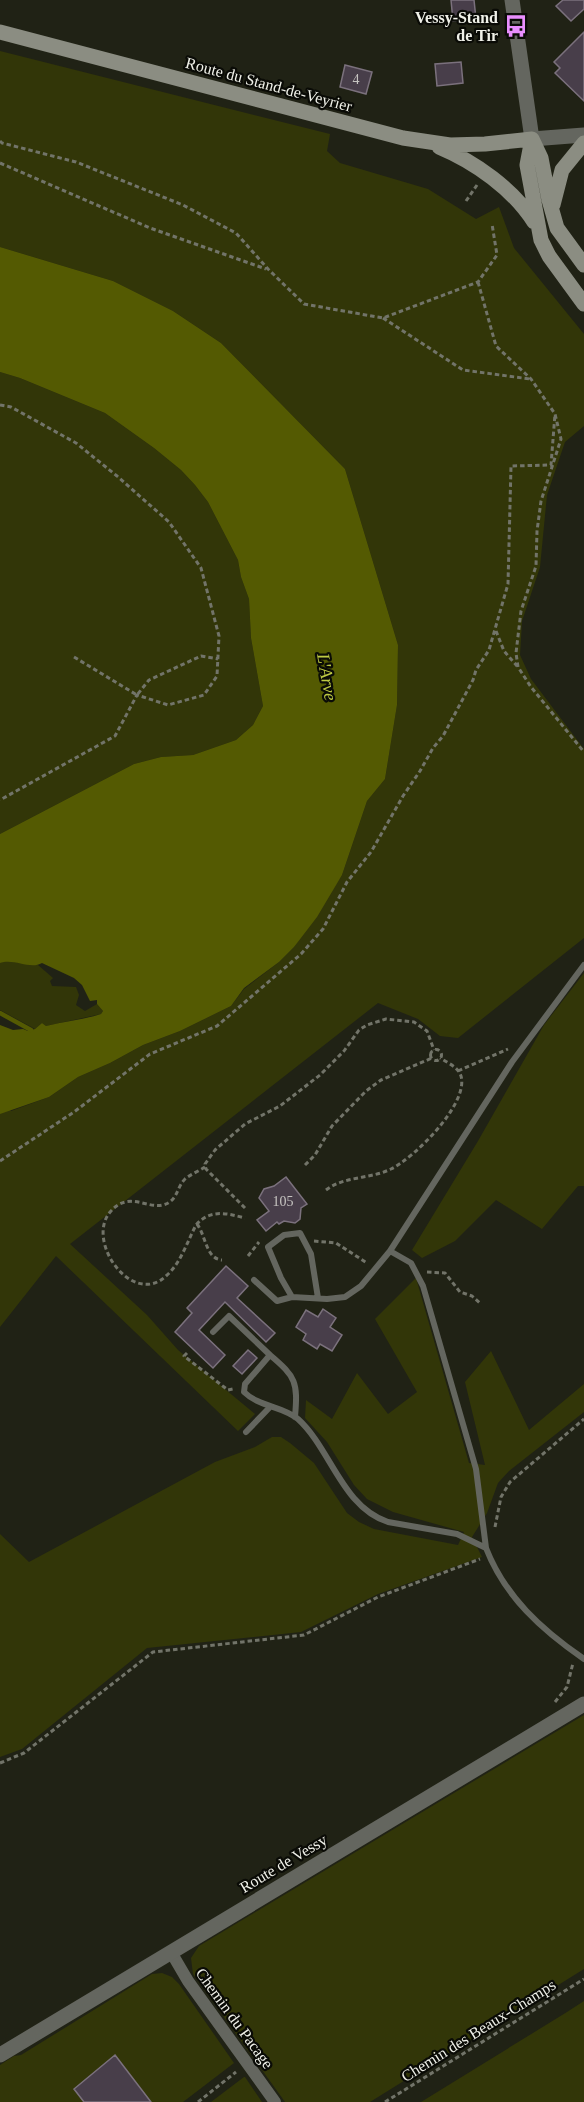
<svg xmlns="http://www.w3.org/2000/svg" width="584" height="2102" font-family="'Times New Roman',serif">
<rect width="100%" height="100%" fill="#202215"/>
<path fill="#323608" d="M0,51L330,134L327,151L340,163L428,189L476,219L499,207L514,248L584,334V426L565,442L547,495L540,567L522,621L520,655L531,679L584,749V938L458,1038L440,1036L418,1019L378,1003L70,1244L147,1315L178,1350L255,1414L238,1431L56,1256L0,1327V1101L11,1111L49,1097L78,1077L110,1063L143,1045L180,1031L231,1006L244,989L279,962L294,947L342,875L367,801L385,779L397,705L398,645L345,469L221,343L173,311L113,281L0,247Z
M0,372L20,378L105,413L154,448L181,470L195,485L208,502L238,560L241,577L249,599L251,638L263,706L253,725L236,740L193,755L161,757L134,764L0,834Z
M7,960L38,965L53,978L50,981L52,986L76,987L79,995L76,1005L85,1011L97,1004L103,1011L101,1014L46,1026L42,1023L35,1029L0,1010V963Z
M584,973V1186H578L542,1229L496,1200L455,1241L422,1258L412,1250L478,1141L544,1025Z
M416,1278L469,1463L485,1465L465,1382L491,1351L529,1430L584,1384V1412L509,1471L498,1483L487,1513L472,1537L482,1557L378,1594L301,1632L147,1648L22,1749L0,1757V1534L29,1562L215,1462L255,1447L272,1437H281L290,1443L314,1463L347,1513L359,1522L374,1529L458,1545L464,1532L393,1512L367,1499L354,1485L327,1442L305,1418L306,1400L332,1419L357,1373L388,1414L417,1392L375,1319Z
M584,1715V1969L370,2102H285L193,1974L191,1958L199,1946Z
M162,1973L172,1977L179,1984L234,2063L183,2102H0V2065L14,2056L21,2055L152,1974Z
M584,2001V2102H421L567,2012Z
M245,2077L262,2102H211L244,2077Z"/>
<path fill="#545a02" d="M0,247L113,281L173,311L221,343L345,469L398,645L397,705L385,779L367,801L342,875L317,917L294,947L279,962L244,988L231,1006L180,1031L143,1045L110,1063L78,1077L49,1097L0,1114V1025L13,1030L23,1029L28,1031L35,1029L42,1023L46,1026C65,1021 83,1020 101,1014L103,1011L97,1004V1000L90,1001L82,985L74,978L42,963C30,970 14,958 0,963V834L134,764L161,757L193,755L236,740L253,725L263,706L251,638L249,599L241,577L238,560L208,502L195,485L181,470L154,448L105,413L20,378L0,372Z"/>
<g fill="none" stroke-linecap="round" stroke-linejoin="round">
<path stroke="#545a02" stroke-width="4.5" d="M0,1013L31,1030"/>
</g>
<path fill="#483e4a" stroke="#7b717d" stroke-width="1.5" d="M451,0H474L476,19L453,21Z
M563,0H584V9L571,21L556,6Z
M584,32V101L555,73L560,68L554,62Z
M461,62L463,83L437,86L435,64Z
M345,65L372,72L366,94L340,87Z
M286,1177L307,1204L301,1208L300,1219L295,1223L284,1221L279,1224L277,1222L266,1231L257,1220L269,1211L259,1198L264,1189L274,1186Z
M226,1266L248,1286L237,1298L275,1333L266,1342L225,1302L199,1330L225,1355L213,1368L175,1332L192,1313L187,1308Z
M323,1309L336,1318L330,1327L342,1335L332,1351L320,1344L317,1349L303,1340L306,1334L296,1327L306,1310L318,1317Z
M248,1350L257,1358L242,1374L233,1366Z
M115,2055L151,2102H84L74,2089Z"/>
<g fill="none" stroke-linecap="round" stroke-linejoin="round">
<path stroke="#727469" stroke-width="3" stroke-dasharray="4.5 3" stroke-linecap="butt" d="M0,141L2,143L76,162L183,205L236,233L268,269L304,304L383,318L478,282L497,255L492,224
M0,163L150,228L266,269
M466,201L477,185
M478,282L496,346L531,379L555,414L561,439L541,501L537,531L536,566L521,611L516,653L518,667L531,687L584,752
M383,318L463,370L530,379
M0,405L11,407L76,443L117,476L169,522L201,568L219,636L217,676L204,695L168,705L137,695L115,736L0,800
M496,631L504,651L517,666
M74,657L137,695L149,680L201,656L218,659
M430.5 1055a5.5 5.5 0 1 1 11 0a5.5 5.5 0 1 1-11 0Z
M458,1071L508,1049
M0,1161L74,1112L150,1054L217,1026L301,954L323,929L347,882L371,852L403,796L420,771L433,748L443,736L473,680L476,670L489,650L508,584L511,466L551,465L555,414
M305,1165L315,1155L332,1126L366,1091L381,1080L432,1058
M205,1167C199,1171 191,1174 185,1179C176,1188 178,1201 163,1205C147,1209 129,1191 111,1211C84,1240 132,1308 166,1276C181,1263 187,1242 196,1225C210,1209 226,1213 245,1218
M326,1190C344,1176 371,1179 391,1169C414,1158 469,1104 461,1076C458,1067 448,1063 440,1058
M245,1208L206,1169L205,1164L215,1150L245,1124L280,1106L320,1075L344,1051L359,1030L367,1025L386,1019L414,1022L427,1031L434,1050
M197,1224C206,1236 206,1259 222,1260
M314,1241L336,1243L367,1263
M248,1256L259,1242
M427,1272L445,1273L460,1292L472,1296L481,1304
M187,1353L184,1356L224,1387L228,1390L233,1389
M495,1527L501,1497L510,1482L584,1419
M555,1702L567,1687L573,1663
M0,1763L24,1753L153,1652L304,1635L378,1597L480,1559
M198,2102L236,2072
M385,2102L584,1979"/>
<path stroke="#64665f" stroke-width="6" d="M390,1251L512,1062L584,965
M254,1280L277,1301L292,1297L327,1299L345,1297L361,1286L390,1251L411,1263L423,1286L476,1469L486,1548C505,1597 542,1630 584,1659
M292,1297L281,1278L268,1247L284,1235L300,1233L311,1254L318,1298
M213,1332L229,1316L270,1355
M295,1417C298,1382 296,1377 270,1355L245,1384L244,1392C259,1407 283,1406 298,1419C331,1449 342,1507 388,1522L457,1534L486,1548
M246,1432L270,1407"/>
<path stroke="#64665f" stroke-width="12" d="M171,1952L188,1981L275,2102"/>
<path stroke="#64665f" stroke-width="15" d="M512,0L532,139L584,135
M0,2055L584,1704"/>
<path stroke="#8b8d82" stroke-width="15" d="M0,32L403,138L450,145L485,144L532,139
M532,139L527,165L541,240L549,256L584,304
M532,139L541,158L549,200L557,228L584,265
M439,147C475,162 513,189 534,222
M553,205L562,170L584,143"/>
</g>
<defs>
<g id="bus-bare" transform="scale(1.8)"><path d="M-5-6H5V4H4V6H2V4H-2V6H-4V4H-5ZM-3.5-4V0h7V-4ZM-3.5 1.2v1.5H-2V1.2ZM2 1.2v1.5H3.5V1.2Z" fill="#e98efe" stroke="#0a0b06" stroke-width="2.5" paint-order="stroke"/></g>
</defs>
<g fill-rule="evenodd">
<use href="#bus-bare" x="516" y="26"/>
</g>
<g text-anchor="middle" stroke-width="4.5" stroke-linejoin="round" paint-order="stroke">
<g font-size="14" fill="#c6c4c1">
<text x="356" y="84">4</text>
<text x="283" y="1206">105</text>
</g>
<g font-size="16" font-weight="bold" fill="#f0f1e9" stroke="#0a0b06" text-anchor="end">
<text x="498" y="23">Vessy-Stand<tspan x="498" dy="18">de Tir</tspan></text>
</g>
<g font-size="16" fill="#f0f1e9" stroke="#0a0b06">
<text transform="translate(269 84) rotate(15)" y="6">Route du Stand-de-Veyrier</text>
<text transform="translate(283 1863) rotate(-31)" y="6">Route de Vessy</text>
<text transform="translate(235 2018) rotate(54)" y="6">Chemin du Pacage</text>
<text transform="translate(478 2030) rotate(-32)" y="6">Chemin des Beaux-Champs</text>
</g>
<g font-size="18" font-style="italic" fill="#beca44" stroke="#0a0b06">
<text transform="translate(327 677) rotate(80)" y="6">L'Arve</text>
</g>
</g>
</svg>
